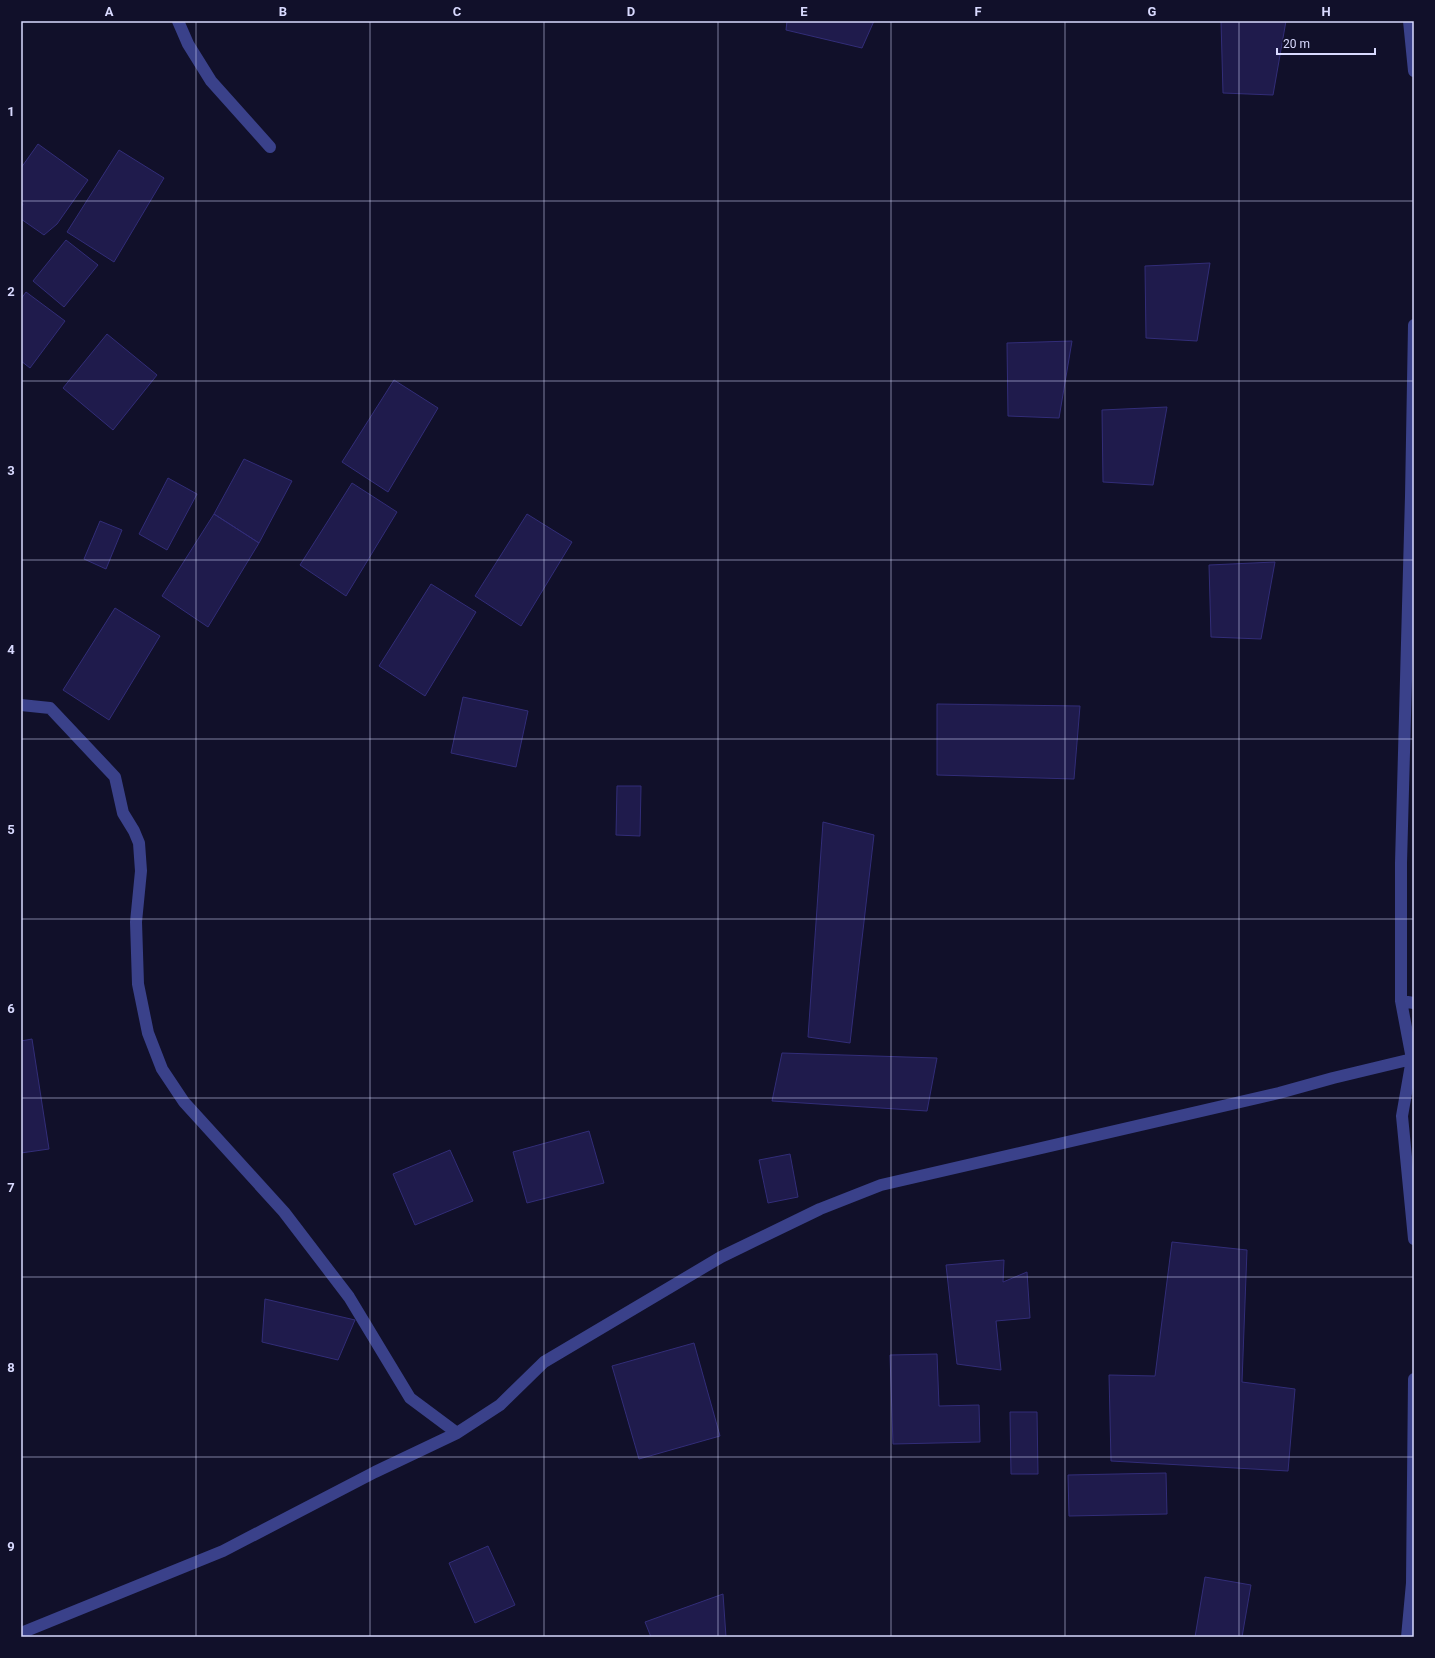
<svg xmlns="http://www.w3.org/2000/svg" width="1435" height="1658" font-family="Roboto,sans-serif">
<rect width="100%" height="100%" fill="#11102a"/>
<path fill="#1f1b4c" stroke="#322d78" d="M787,21H874L862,48L786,30Z
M1221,21H1286L1273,95L1223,93Z
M38,144L88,180L57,224L44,235L21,219V208L23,204L21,203V168Z
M119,150L164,178L114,262L67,232Z
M66,240L98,265L64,307L33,281Z
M1210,263L1197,341L1146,338L1145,266Z
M26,292L65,321L30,368L21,361V299Z
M107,334L157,375L113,430L63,388Z
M1072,341L1059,418L1008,416L1007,343Z
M394,380L438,408L388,492L342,462Z
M1167,407L1153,485L1103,482L1102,410Z
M244,459L292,481L259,543L214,514Z
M168,478L197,494L167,550L139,534Z
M352,483L397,512L346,596L300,565Z
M214,514L259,543L208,627L162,596Z
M527,514L572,542L521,626L475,596Z
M100,521L122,530L106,569L84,559Z
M1275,562L1261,639L1211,637L1209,565Z
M431,584L476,612L425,696L379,666Z
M115,608L160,636L109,720L63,690Z
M463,697L528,711L516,767L451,753Z
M937,704L1080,706L1074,779L937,775Z
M617,786H641L640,836L616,835Z
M823,822L874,835L850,1043L808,1037Z
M32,1039L49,1149L21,1153V1041Z
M782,1053L937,1058L927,1111L772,1101Z
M589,1131L604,1183L527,1203L513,1152Z
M450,1150L473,1201L415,1225L393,1174Z
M790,1154L798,1197L768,1203L759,1160Z
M1172,1242L1247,1250L1242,1382L1295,1389L1288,1471L1111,1461L1109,1375L1155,1376Z
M1004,1260L1003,1282L1027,1272L1030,1318L996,1321L1001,1370L957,1364L946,1265Z
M265,1299L355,1320L338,1360L262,1342Z
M694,1343L720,1436L639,1459L612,1366Z
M937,1354L939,1406L979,1405L980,1442L893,1444L890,1355Z
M1010,1412H1037L1038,1474H1011Z
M1166,1473L1167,1514L1069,1516L1068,1475Z
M488,1546L515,1605L475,1623L449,1563Z
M1205,1577L1251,1585L1242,1637H1195Z
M723,1594L726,1637H651L645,1622Z"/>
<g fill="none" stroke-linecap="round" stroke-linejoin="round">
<path stroke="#3a418a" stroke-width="12" d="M178,21L188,44L211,81L270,147
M1409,21L1414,71
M1414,325L1411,496L1401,863V1001L1412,1059L1402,1116L1414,1239
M21,705L50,708L115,777L123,813L134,831L139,843L141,871L136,922L138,984L148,1033L162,1069L184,1102L284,1212L349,1297L410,1398L457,1433
M1401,1001L1414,1003
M21,1633L223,1551L375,1472L457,1433L500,1405L544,1362L721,1257L820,1209L881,1185L1279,1093L1333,1078L1412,1059
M1407,1637L1412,1583L1414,1379"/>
</g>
<path fill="none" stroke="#d9daff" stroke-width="1" stroke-opacity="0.55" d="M196,21V1637M370,21V1637M544,21V1637M718,21V1637M891,21V1637M1065,21V1637M1239,21V1637M21,201H1414M21,381H1414M21,560H1414M21,739H1414M21,919H1414M21,1098H1414M21,1277H1414M21,1457H1414"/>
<rect width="1435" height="1658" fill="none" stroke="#11102a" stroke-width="44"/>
<path d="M1277 48v6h98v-6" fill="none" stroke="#d9daff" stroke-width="2"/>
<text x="1283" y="48" font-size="12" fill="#d9daff" stroke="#11102a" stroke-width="3" paint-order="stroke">20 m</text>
<rect x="22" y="22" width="1391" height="1614" fill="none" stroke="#d9daff" stroke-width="1.5"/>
<g font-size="13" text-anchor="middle" font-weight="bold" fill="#d9daff">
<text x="109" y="16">A</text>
<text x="283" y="16">B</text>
<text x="457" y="16">C</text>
<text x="631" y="16">D</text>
<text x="804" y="16">E</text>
<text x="978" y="16">F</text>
<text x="1152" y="16">G</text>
<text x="1326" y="16">H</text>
<text x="11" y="116">1</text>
<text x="11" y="296">2</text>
<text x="11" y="475">3</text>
<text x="11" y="654">4</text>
<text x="11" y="834">5</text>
<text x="11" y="1013">6</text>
<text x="11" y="1192">7</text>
<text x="11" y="1372">8</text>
<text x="11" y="1551">9</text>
</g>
</svg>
